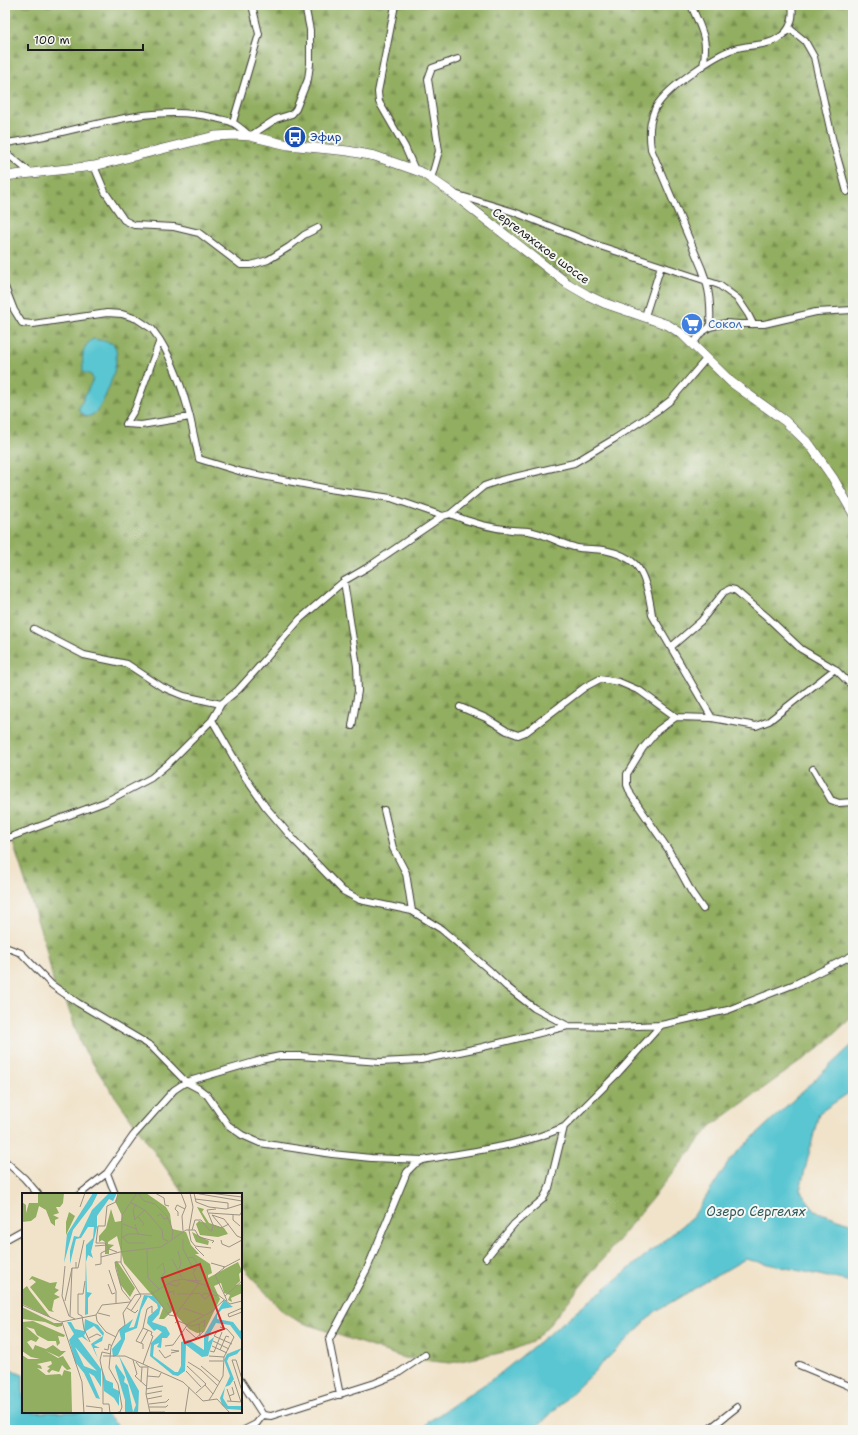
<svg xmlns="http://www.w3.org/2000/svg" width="858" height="1435" font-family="'Shantell Sans',sans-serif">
<defs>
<pattern id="forest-firs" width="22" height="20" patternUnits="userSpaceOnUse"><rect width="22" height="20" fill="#92ae60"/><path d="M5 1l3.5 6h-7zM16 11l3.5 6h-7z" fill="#768d4e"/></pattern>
</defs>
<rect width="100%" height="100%" fill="#f6f6f2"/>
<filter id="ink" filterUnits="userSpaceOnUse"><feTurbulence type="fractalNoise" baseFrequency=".025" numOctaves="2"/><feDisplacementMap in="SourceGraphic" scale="8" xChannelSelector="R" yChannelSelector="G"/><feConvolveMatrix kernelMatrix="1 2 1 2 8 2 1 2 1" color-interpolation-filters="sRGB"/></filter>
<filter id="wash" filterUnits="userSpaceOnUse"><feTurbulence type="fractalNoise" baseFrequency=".012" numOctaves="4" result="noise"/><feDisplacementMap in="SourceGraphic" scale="16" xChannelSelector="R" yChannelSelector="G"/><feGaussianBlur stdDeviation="0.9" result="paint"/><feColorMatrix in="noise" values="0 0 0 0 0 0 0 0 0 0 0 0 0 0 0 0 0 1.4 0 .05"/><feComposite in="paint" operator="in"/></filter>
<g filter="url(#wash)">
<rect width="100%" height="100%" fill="#f1e3ca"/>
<path fill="url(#forest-firs)" stroke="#57653e" d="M5,5H853V1016L819,1048L711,1126L549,1325L532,1342L512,1350L491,1355L450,1363L404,1358L298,1321L280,1309L241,1264V1194H184L105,1082L81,1045L67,1004L54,985L46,948L8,827L5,810Z"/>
<path fill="#5ac6d2" stroke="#3b7177" d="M93,339C98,340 112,342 114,345C123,357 105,403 95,413C93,415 89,416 87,417L78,410L93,379L91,375L83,372C83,357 80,348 93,339Z
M853,1044V1090L819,1113L800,1190L815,1211L853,1224V1284L847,1281L745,1259L656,1311L534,1430H423L428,1422L497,1376L693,1217L732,1157Z
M5,1368L23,1375V1412H104L122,1430H5Z"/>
</g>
<g filter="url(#ink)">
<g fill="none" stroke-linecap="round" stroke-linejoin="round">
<g stroke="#3c3a36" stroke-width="8">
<path id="street" d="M395,5L378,92L379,102L405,147L415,170
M691,5C701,29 709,39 703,66
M789,28L805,41L814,57L833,142L847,192
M233,122L259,34L252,5
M5,143C75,135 145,100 216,118C221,120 228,120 233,123C239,126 245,132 250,136L276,119L292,114L296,109L308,79L310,64V30L305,5
M5,152L31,173
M94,166L105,192L124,220L134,225L174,227L199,233L241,265H251L268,260L289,247L304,235L318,228
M431,179L439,151L428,79L432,68L458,59
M458,195L514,212L597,245L719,285L738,299L748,314L753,324
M5,287L14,310L22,323L33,324L107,313L122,314L137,319L152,329L160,340L135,409L126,424L141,425L190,417C183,390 174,363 160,340
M645,316L661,266
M710,327L726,323L739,324H764L816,312L853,310
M693,344L701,333L710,327C711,305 710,290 702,269L651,149C649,134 649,121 656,107C666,89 714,55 734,49C749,44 767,47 780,37C791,30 794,17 792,5
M190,417L199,459L242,472L329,489L391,498L443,516
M450,514C471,523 490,528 512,530C517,531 523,530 528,531C544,533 558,543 574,547C584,550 595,548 604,550C614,552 627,556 635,564C646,575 650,600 652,615L712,718L756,726L769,721L835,669
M344,581L357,666L358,691L352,726
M34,629L84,655L127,664L162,687L184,696L221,704
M671,647L701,621L724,592L730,589L735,590L766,616L801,649L835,669L853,687
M460,707L486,718L507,731L518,735L526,732L585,687L600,679L619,682L640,691L676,717L712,718
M676,717L658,730L643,748L627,774V785L631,795L668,849L692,893L703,909
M212,720L245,777L265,806L293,839L343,891L360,900L412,911L441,929L488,969L507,987L534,1008L568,1026
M813,769L831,800L839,803L853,802
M384,810L393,848L406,873L412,911
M5,839L105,802L151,778L169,763L212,720L221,704L238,690L256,670L300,619L344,581L368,567L443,516L450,514L484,486L501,480L574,463L614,439L658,410L671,400L706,359
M5,947L21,953L52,985L78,1003L151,1046L186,1082L199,1089L207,1095L228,1125L242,1135L260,1143L332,1154L371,1158L423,1160
M564,1127L617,1074L661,1025
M5,1161L24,1178L38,1194
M107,1173L115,1194
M80,1194L107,1173L133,1136L174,1090L186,1082L261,1060L280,1056H300L380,1062L421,1060L483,1047L568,1026L615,1027L661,1025L728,1010L795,984L853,955
M5,1240L23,1230
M799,1365L847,1385L853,1388
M241,1381L263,1415L271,1416L375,1383L397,1374L425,1355
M340,1395L329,1340L367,1269L407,1172L415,1164L423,1160C470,1151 520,1147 564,1127L549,1188L543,1199L514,1224L486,1258
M244,1430L256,1424L263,1415
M708,1430L737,1407"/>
</g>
<g stroke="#3c3a36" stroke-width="10">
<path id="secondary" d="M5,176L94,166L215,136L235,135L250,136L288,145L348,151L375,156L415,170L423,173L452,193L568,284L587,295L604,303L668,325L682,334L731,382L785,421L810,445L833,478L853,513"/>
</g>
<use href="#street" stroke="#fff" stroke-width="6"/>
<use href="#secondary" stroke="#fff" stroke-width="9"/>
</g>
</g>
<defs>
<g id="bus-disc" transform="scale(1.15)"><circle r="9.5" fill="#1a4fb4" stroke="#f6f6f2"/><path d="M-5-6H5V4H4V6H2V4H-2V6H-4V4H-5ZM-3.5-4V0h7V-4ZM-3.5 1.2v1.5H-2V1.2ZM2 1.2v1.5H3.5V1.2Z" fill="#fff"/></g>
<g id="supermarket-disc" transform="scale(1.15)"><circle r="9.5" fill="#3f7fe0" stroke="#f6f6f2"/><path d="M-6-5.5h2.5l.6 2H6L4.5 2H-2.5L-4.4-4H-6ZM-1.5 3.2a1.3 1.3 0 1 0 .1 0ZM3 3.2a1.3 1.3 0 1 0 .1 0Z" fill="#fff"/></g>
</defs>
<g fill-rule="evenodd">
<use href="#bus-disc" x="295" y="137"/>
<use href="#supermarket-disc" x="692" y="324"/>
</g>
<g text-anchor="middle" stroke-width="4" stroke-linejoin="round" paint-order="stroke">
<g font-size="12" fill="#164399" stroke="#f6f6f2" text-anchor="start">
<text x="310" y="141">Эфир</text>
</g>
<g font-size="12" fill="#1c1c1c" stroke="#f6f6f2">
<text transform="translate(541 246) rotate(37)" y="4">Сергеляхское шоссе</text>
</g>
<g font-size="12" fill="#366cbe" stroke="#f6f6f2" text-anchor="start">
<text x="708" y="328">Сокол</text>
</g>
<g font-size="13" font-style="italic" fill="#32585c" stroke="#f6f6f2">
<text x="756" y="1216">Озеро Сергелях</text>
</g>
</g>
<g transform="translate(22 1193)">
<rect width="220" height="220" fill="#f1e3ca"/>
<path d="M16,0H42L41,10L38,14H34L37,20L31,22L37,25L33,27V33L29,30L24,17L17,13L14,24L9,28L0,29V9L4,12V20L7,10H16ZM97,0H124L144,14L148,21L150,36L164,39L169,52L177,61H173L188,71L190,80L186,82V85L216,69L220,78L217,81L218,88L214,92L220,91V100L209,105L210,109L206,107L208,102L202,100L199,90L192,93L198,106L182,139L175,140L167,136L150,118L142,126H137L141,115L102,70L95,43L86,49V51L92,52L87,56V61H83V49L80,47L77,49V43L84,35L89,16L93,29L99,28L100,23L93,8ZM175,14L182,16L180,19L187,30L202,35L206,41L196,44L178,42L174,31L177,28L184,30ZM47,19L53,23L44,42V29ZM170,39L187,48L186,52L174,49ZM95,68L113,95L108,104L98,91L93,69ZM10,83L28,90L35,89L33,95L37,97L32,101L38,104L32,107L30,117L32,119L27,118L8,94L14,89L10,86L7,87ZM5,93L8,98L29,125L0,111V97ZM0,114L32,130H40V133L35,134L23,129L1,126ZM11,128L43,142L42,144L36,143L38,150L35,153L34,148H26L15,142L12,136L4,134L17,145L14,149L9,147L5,149L11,157L13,152L24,156L31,152L39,158H44L37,164L24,158L36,165L41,163L49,176L45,177L40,172L37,179L30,177L27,180L25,178L28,175L25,174L30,171L29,168L15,171L7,167L19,173L20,176L15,175L24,182L38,181L40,183L42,177L49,179L50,219L0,220V162L6,166H18L9,164L0,158V129Z" fill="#92ae60"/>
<path d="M71,0H76L70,12L51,37L42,70L45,41ZM87,0H95L91,8L87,6L75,23V34L69,59L71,65L66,62L64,69L65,99L70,100L66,105V121L63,122L64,52L71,45L72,34H66L59,45L54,46L48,71V58L52,43L57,44L70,17ZM122,102L131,103L139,113L137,121L130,129L144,134L148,141L145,145H140L139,155L135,154L137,150L132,152L131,163L153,179H156L159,173V149L167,147L182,157V142L202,107L211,114L200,116L195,122V126L211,129L218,138L220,136V148L208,132L194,130L187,142L186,149L192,144L186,163L180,164L164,152L163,178L156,183L151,182L128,163L129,150L140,139L135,136L132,138L125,130L126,124L136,115L135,111L126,104L119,117L115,135L103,140V146L96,162L91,164L90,156L99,146L97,137L111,126L107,135L112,134ZM63,126L76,132L82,140L80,148L72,152L78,155H72L76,166L69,151L81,143L76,137L72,133L64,138L62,143L67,149L60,144L56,145L79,176V194L72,183L67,180L78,206L74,205L62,180L53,169L47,147L52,141L45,129H49L53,136L62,138ZM53,154L66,169L75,178L62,173ZM220,155L215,161L207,164L205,168L212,186L208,192L203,194L201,205L206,213H220V217L205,216L200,212L198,205L208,183L202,167L205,161ZM97,163L117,198L116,220H103V207L93,174L94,171L103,184L102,189L106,192L111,219L114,212ZM80,175L84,187L91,190V195L97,198V213L92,205L82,198Z" fill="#5ac6d2" fill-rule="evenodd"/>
<path fill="none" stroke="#9c9384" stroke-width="1" d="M115,0L100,22L99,70L118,101H129L151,88L161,86L183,92L208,111L220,108M116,0L122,8L133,11L145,23L151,38L150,46M133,0L142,5L143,12L147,13M159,0L164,13L160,23L161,38M168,0L171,14L167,37L169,48L173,53L189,55M172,0L174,9L187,14L204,16L220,11M172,0L220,8M187,0L220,4M173,6L206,10V15M108,9L124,18L140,37L141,46L146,48M58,14L63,0M194,16L185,17L191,32L199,35L207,31M187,20L218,22L220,18M190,22L202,26L215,43L220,45M190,22L201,35M211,22V27L218,33M135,23L139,21L142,26L146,25M156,23V19L153,16L155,12L163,16M116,24L122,31L120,33M113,26L123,17M113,27L111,17L114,11M101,31L114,36M170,37L173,27H179L188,38H190L191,32M116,41L130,43M101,44L106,50H123M99,45L106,41H116L113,31M161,46V56L172,77M199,47L200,51L207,54L220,47M73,53L85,52M173,54L182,63M87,56L83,50H74L76,33H83L85,13L94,9L96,0M125,57L126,85L137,96M156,58L159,70L157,76M79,64L98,59L139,54L164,37H173L177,44L192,48L190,50M166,65L171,64L181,80M150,66L160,85M99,69H93L94,76L100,97L109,108M189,70L203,74M73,72L79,71V60L87,56L95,59M43,73L40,103L47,123L53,126M175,74L171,80L176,90M54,75H56L62,47M201,75L218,66M202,75L193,82L203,103M135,76L141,70L143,79L138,86L143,92M87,77L94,98V110M166,87L179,88M63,88L61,101H56V121L60,123L62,136L68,149M86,91L90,101L93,100M146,91L155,93L158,90M142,93L146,100L152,98V102M129,98L147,122L153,123L177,90M155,101H168M168,101L177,100L183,106L188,102M180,104L182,100L195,103M43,108L50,75M205,108L203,103L220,88M145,110L148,115L149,119L146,120M0,112L39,129L74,122M105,115L113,120L116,117M161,115L181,122M220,115L206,121L207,124L220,119M76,120L88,123M48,123L50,75H54V69M40,129L60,189L62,220M153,130L156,128L169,133L178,131M164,136L174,145L181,139M196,137L192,143L210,151M178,143L177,131L183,127L182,134M94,144L84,139L75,128L74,122L80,112L108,109M67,145L75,141L79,143M191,148L207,156M119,150L126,137M143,153L151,152L166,131L189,119L202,107M190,153L205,160M82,156L86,157L87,151L90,153M121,156V151L114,148L121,135L125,116L130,113V120M137,157L143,165L149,162M198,157L204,143L207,144M188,158L192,159L200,139M149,160L157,158L149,157M81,163H103L161,189L181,208L195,206L208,220M187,163L202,164M111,167L115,181L113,183L124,193M210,167L220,198M210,167H214L220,186M187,168H201M114,169L118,174H126L124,201L128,220M166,169L179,177L196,193M121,171L131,143L129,142L130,139L121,135M165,173L184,191L174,200M179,173L198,189M164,178L179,194M125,183L137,184L139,180M212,188L219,209M119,189L120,174M183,192L191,201L187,207M124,196L141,193M205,196L209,208M124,201L140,198M191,201L201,183L202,164L212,144L205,136L198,134M207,203L212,201L210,194M125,206L140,203M205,208L220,209M127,211L144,209L147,206M64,213L80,215V220M127,214H144L146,212M128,219H143M88,220L87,211H81V182L78,167L80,159L89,161M92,220L98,219L100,214L96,191L87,175L89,154L97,137L103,132L101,120L113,102L118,101L119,103L109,118M163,220L167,194"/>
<path fill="#d62828" fill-opacity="0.15" stroke="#d62828" stroke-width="2" d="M178,71L202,136L163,150L140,85Z"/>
<rect width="220" height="220" fill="none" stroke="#1c1c1c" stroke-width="2"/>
</g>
<rect width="858" height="1435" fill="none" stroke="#f6f6f2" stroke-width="20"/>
<path d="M28 44v6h115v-6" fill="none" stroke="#1c1c1c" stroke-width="2"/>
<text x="34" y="44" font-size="12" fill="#1c1c1c" stroke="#f6f6f2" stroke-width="3" paint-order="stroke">100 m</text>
</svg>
